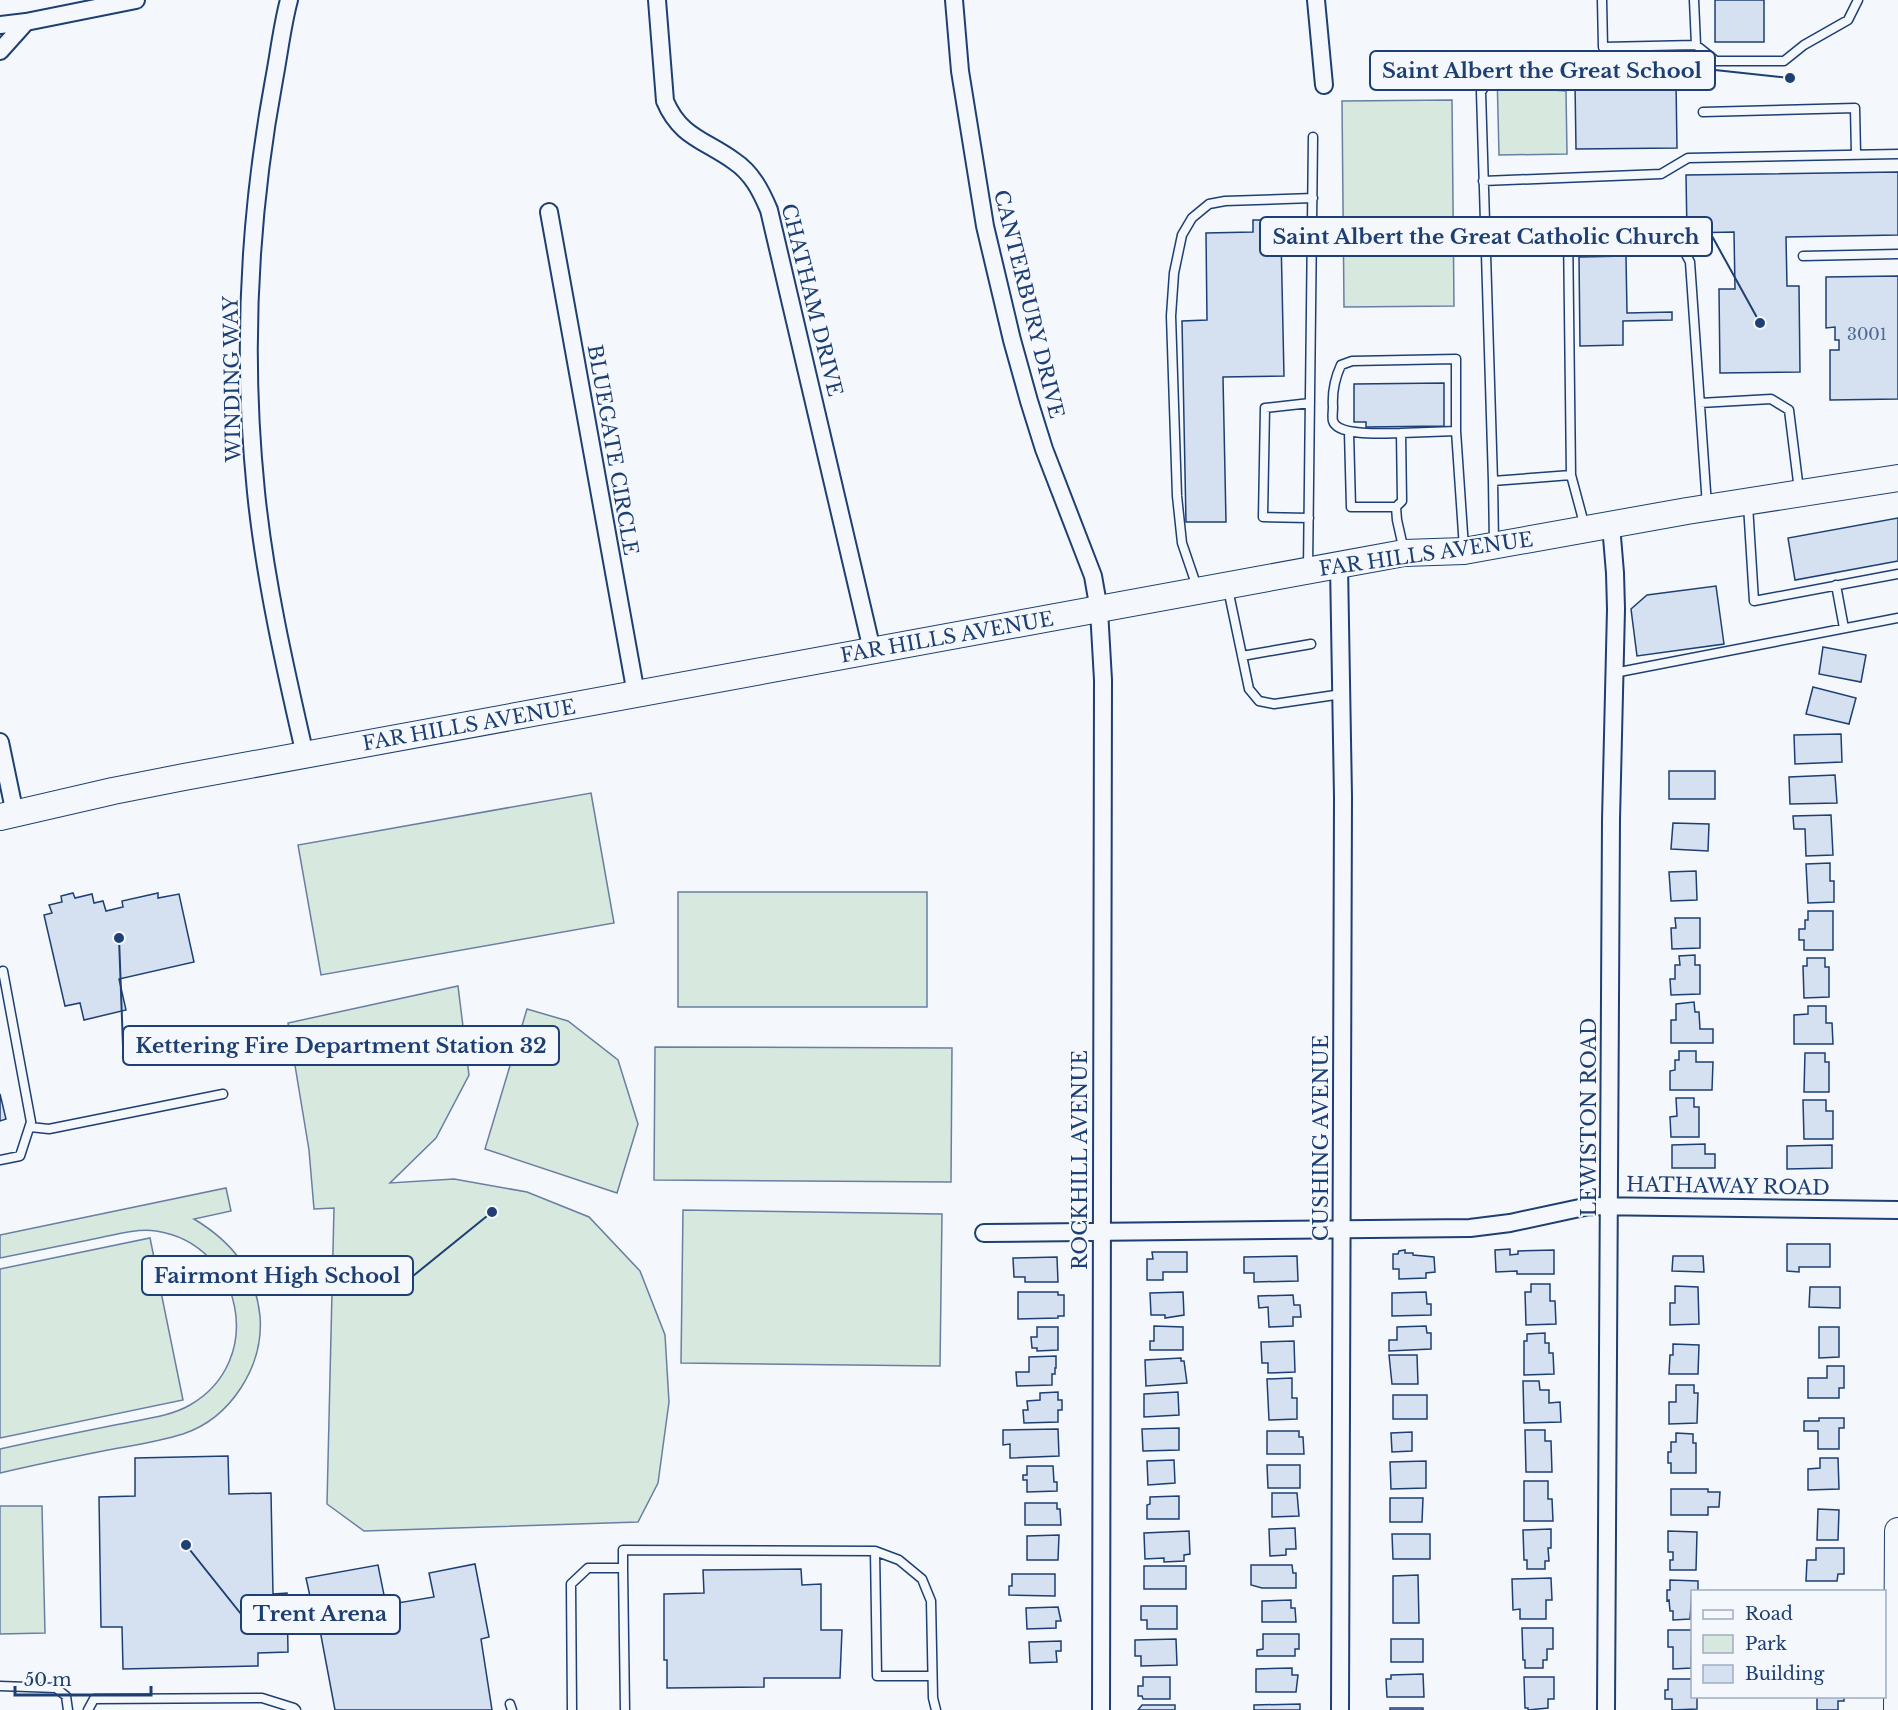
<svg xmlns="http://www.w3.org/2000/svg" width="1898" height="1710" font-family="'Libre Baskerville',serif">
<rect width="100%" height="100%" fill="#f4f7fb"/>
<path fill="#d7e8df" stroke="#687fa3" stroke-width="1.5" d="M1552,71L1553,90L1566,91L1567,154L1499,155L1497,72Z
M1452,100L1454,306L1344,307L1342,101Z
M591,793L614,923L321,975L298,845Z
M678,892H927V1007H678Z
M458,986L469,1075L436,1138L390,1183L454,1179L527,1192L589,1217L640,1271L665,1335L669,1402L658,1483L638,1522L364,1531L327,1504L334,1208L314,1209L309,1150L288,1023Z
M527,1009L568,1021L618,1060L638,1124L617,1193L485,1149Z
M655,1047L952,1048L951,1182L654,1180Z
M226,1188L231,1211L194,1219C232,1242 255,1270 260,1316C264,1366 231,1418 183,1434C157,1442 129,1446 103,1451C68,1458 34,1465 0,1473V1449C40,1440 80,1432 120,1424C143,1419 169,1417 190,1405C267,1361 243,1244 156,1231C134,1228 111,1236 89,1240C59,1246 30,1252 0,1258V1235Z
M683,1210L942,1214L940,1366L681,1363Z
M150,1238L183,1400L0,1438V1269Z
M0,1506H42L45,1633L0,1634Z"/>
<path fill="#d5e0f0" stroke="#1d3f73" stroke-width="1.5" d="M1715,0H1764V42H1715Z
M1676,82L1677,148L1576,149L1575,83Z
M1898,172V235L1786,237L1787,286H1799L1800,372L1720,373L1719,289H1735L1734,232L1687,233L1686,175Z
M1253,220H1269L1281,237L1284,376L1223,377L1226,522H1186L1182,321L1207,320L1206,233L1253,232Z
M1626,256L1627,313L1672,312V320L1623,321V345L1580,346L1579,257Z
M1898,276V399L1830,400V350H1839V340H1835V327L1826,328V277Z
M1444,383V426L1366,427V422H1354V384Z
M1898,518V561L1795,580L1788,538Z
M1716,586L1724,644L1637,656L1631,609L1647,595Z
M1823,647L1866,655L1861,682L1819,674Z
M1813,687L1856,698L1849,724L1806,714Z
M1841,734L1842,762L1795,764L1794,735Z
M1669,771H1715V799H1669Z
M1835,775L1837,803L1790,804L1789,777Z
M1831,815L1833,855L1806,856L1805,829H1794L1793,816Z
M1673,823L1709,824L1708,851L1671,849Z
M1830,863V881H1834V902L1808,903L1806,864Z
M1696,871L1697,900L1671,901L1669,872Z
M73,893L75,898L92,894L94,903L103,901L106,911L123,907L122,901L158,893V898L179,894L194,962L119,979L126,1010L84,1020L80,1003L65,1006L44,915L52,913L49,905L62,902L61,896Z
M1808,911H1833V950H1804V940H1799V929H1805V920H1808Z
M1675,918H1700V948L1672,949L1671,928H1676Z
M1695,955V965H1700V994L1671,995L1670,979H1675V965H1680L1679,956Z
M1807,958H1825V967H1829V997L1804,998L1803,966H1807Z
M1694,1002L1695,1012H1699L1700,1029H1713V1043H1671V1020H1676V1004Z
M1808,1006H1826V1023H1832L1833,1044H1794V1015L1808,1014Z
M1679,1051H1696V1062H1713L1712,1090H1670V1071L1675,1070V1060H1679Z
M1805,1053H1825V1062H1829V1092H1804Z
M0,1094L6,1119L0,1121Z
M1676,1098H1694V1107H1699V1137H1671L1670,1117L1677,1116Z
M1803,1100H1826V1111H1833V1139H1804Z
M1705,1144V1154H1715V1168H1672V1145Z
M1832,1145V1168L1787,1169V1146Z
M1787,1244H1830V1267H1799V1272L1787,1271Z
M1510,1249V1255L1518,1254V1251L1554,1250V1274H1517V1271L1496,1272L1495,1250Z
M1405,1250V1253H1413V1255L1434,1257L1435,1272L1426,1273V1278L1399,1279V1269H1393V1254H1398L1399,1251Z
M1152,1252H1187V1272H1163V1280H1147V1259H1153Z
M1297,1256L1298,1281L1254,1282V1273H1244V1257Z
M1673,1256H1703L1704,1272L1672,1271Z
M1057,1257L1058,1282H1025V1277H1014L1013,1258Z
M1531,1284H1550V1301H1555L1556,1324L1526,1325L1525,1292H1531Z
M1675,1286L1698,1287L1699,1324L1670,1325V1303H1675Z
M1810,1287H1840V1308L1809,1307Z
M1018,1292H1058V1295H1064V1316H1058V1318L1018,1319Z
M1183,1292L1184,1315L1165,1318V1315H1151L1150,1293Z
M1426,1292L1427,1304H1431V1315L1392,1316V1293Z
M1293,1295L1294,1305H1300L1301,1317H1293V1326L1269,1327L1268,1307L1259,1308L1258,1296Z
M1154,1326L1183,1327V1350H1150V1341H1154Z
M1426,1326L1427,1333H1431V1349L1389,1351V1340H1397V1327Z
M1037,1327H1058V1350L1037,1351V1348H1032L1031,1337H1037Z
M1819,1327H1839V1357L1819,1358Z
M1545,1333V1343H1549V1353H1553L1554,1374L1524,1375V1341H1527V1334Z
M1294,1341L1295,1372L1268,1373V1363H1262L1261,1342Z
M1673,1344L1699,1345L1698,1374H1669L1670,1355H1673Z
M1389,1355H1417L1418,1384H1392Z
M1056,1356V1368H1055V1374H1052V1385L1017,1386L1016,1372H1029V1357Z
M1181,1358V1361H1184L1187,1383L1146,1386L1145,1360Z
M1827,1366H1844V1388H1839V1398H1808V1378H1827Z
M1292,1378V1398H1297V1419L1269,1420L1267,1379Z
M1523,1381H1539L1540,1390H1549V1403L1560,1402L1561,1422L1524,1423Z
M1676,1385H1694V1393H1698L1697,1423L1669,1424V1402H1676Z
M1058,1392V1400H1062V1410H1058V1422L1024,1423L1023,1410H1028L1027,1401L1040,1400V1393Z
M1178,1392L1179,1415L1144,1417V1394Z
M1393,1395H1427V1419H1393Z
M1819,1418H1844V1428H1839V1449H1818V1431H1804V1421H1819Z
M1179,1428V1450L1143,1451L1142,1429Z
M1058,1429L1059,1456L1010,1458V1444L1003,1445V1430Z
M1525,1430H1545V1441H1551L1552,1472H1526Z
M1267,1431H1299V1437H1303L1304,1454H1267Z
M1412,1432V1451L1392,1452L1391,1433Z
M1676,1433L1693,1434V1443H1696V1473H1671V1463H1668V1452H1671V1442H1676Z
M228,1456L229,1494L271,1493L273,1594L287,1593L288,1652L258,1653V1666L123,1669L122,1627H101L99,1497L135,1496V1458Z
M1820,1458H1838L1839,1489L1808,1490V1469L1820,1468Z
M1174,1460L1175,1483L1148,1485L1147,1461Z
M1426,1461V1488L1391,1489L1390,1462Z
M1267,1465H1300V1488H1268Z
M1027,1466H1053L1054,1482H1057V1491L1027,1492V1480H1023V1475H1027Z
M1524,1481H1548V1499H1552L1553,1521H1524Z
M1671,1489H1708V1492H1720L1719,1507H1708V1515H1671Z
M1272,1493H1297L1299,1516L1272,1517Z
M1179,1496V1519H1147V1505L1150,1504V1497Z
M1390,1498H1423L1422,1522H1390Z
M1025,1503H1057V1509H1060L1061,1525H1025Z
M1818,1509L1839,1510L1838,1540H1817Z
M1295,1528L1296,1549H1286V1555L1270,1556L1269,1529Z
M1551,1529V1548H1548L1549,1561H1545V1569H1527V1560H1524L1523,1530Z
M1189,1531L1190,1554L1184,1555V1561L1164,1562V1558L1145,1559L1144,1533Z
M1668,1531L1697,1532L1696,1570H1670V1560H1673V1552H1668Z
M1392,1534H1430V1559H1393Z
M1059,1535L1058,1560H1027V1536Z
M1816,1548H1844V1574H1838L1837,1581H1806L1807,1560H1816Z
M475,1564L489,1637L481,1639L492,1710H335L316,1609L313,1610L306,1578L378,1565L386,1605L434,1597L429,1573Z
M1251,1565H1292L1293,1573H1296V1588H1262L1251,1585Z
M1144,1566H1186V1589H1144Z
M801,1569L802,1585L821,1584V1630H842L840,1678H764V1687L667,1688V1660H664V1594L704,1593L703,1570Z
M1012,1574H1055V1596L1009,1595V1586H1012Z
M1418,1575L1419,1623H1393V1576Z
M1551,1578L1552,1600H1546V1619H1520V1609L1513,1610L1512,1579Z
M1670,1580L1698,1581V1592H1692L1690,1619L1673,1620V1611H1670L1669,1600L1667,1601V1590H1670Z
M1291,1600V1608H1295L1296,1622H1262V1601Z
M1141,1606H1177V1629H1147V1620H1141Z
M1058,1607L1061,1621H1056V1628L1027,1629L1026,1608Z
M1522,1628H1553V1649H1547V1660H1543V1668H1525V1660H1523Z
M1668,1630H1692L1691,1668L1673,1669V1647H1668Z
M1263,1634H1299V1649H1295V1656H1257V1650L1263,1649Z
M1176,1639L1177,1665L1141,1666V1656H1135V1640Z
M1391,1639H1423V1662H1391Z
M1061,1641V1651H1056L1057,1662L1030,1663L1029,1642Z
M1292,1668V1675H1298L1296,1692H1256V1669Z
M1423,1674L1424,1697H1387L1386,1679H1391V1675Z
M1143,1677H1170V1699H1143L1142,1696H1138V1686H1143Z
M1524,1677H1554V1699H1548V1708L1528,1710V1708H1525Z
M1668,1679H1692V1696H1697V1709L1672,1710V1699H1665V1690H1668Z
M1817,1696H1844V1701H1838V1710H1817Z
M1300,1704V1710H1254V1705Z
M1142,1705H1175V1710H1138Z
M1390,1708H1423V1710H1390Z"/>
<g fill="none" stroke-linecap="round" stroke-linejoin="round">
<g stroke="#1d3f73" stroke-width="11">
<path id="lane" d="M1602,0L1603,47L1696,45L1716,61H1784L1804,45L1848,20L1858,0
M1694,0L1696,45
M1525,60L1501,61L1481,92L1493,481L1571,475
M1703,112L1855,108L1856,154
M1483,181L1661,174L1688,158L1898,154
M1484,229L1672,228L1690,262L1707,506
M1568,229L1571,475L1585,527
M1803,256L1898,254
M1700,403L1771,399L1789,410L1799,490
M1456,431L1464,548
M1349,432L1351,507H1396
M1401,433L1456,431V359L1352,361L1341,365C1335,378 1332,392 1333,407C1333,411 1332,417 1333,421C1338,437 1387,433 1401,433L1402,501L1396,507L1397,520L1404,551
M1493,481L1494,543
M1748,505L1754,601L1898,574
M1309,518L1263,517L1265,408L1310,403
M1308,569L1313,137
M1836,585L1844,628
M1197,587L1182,543L1177,496L1171,316L1174,273L1182,235L1192,218L1209,204L1225,201L1313,198
M1228,589L1249,689L1259,701L1274,704L1342,694
M1242,656L1311,644
M1614,673L1898,618
M30,1127L49,1129L223,1094
M0,1160L20,1156L31,1122L3,971
M875,1551L877,1676H932
M623,1568V1550L875,1551L899,1560L922,1579L931,1601L933,1698L936,1710
M0,1686L56,1688L66,1696L68,1710
M510,1704L512,1710
M88,1710L94,1699L262,1698L294,1708L296,1710
M572,1710L571,1584L588,1568H623L625,1710"/>
</g>
<g stroke="#1d3f73" stroke-width="20">
<path id="street" d="M289,0C282,26 279,54 274,80C249,215 242,355 256,492C265,580 285,668 305,755
M657,0L665,101C680,137 705,140 734,161C752,173 761,191 769,210L872,650
M954,0L960,71L985,226L1012,340L1029,401L1044,449L1093,576L1099,610L1103,680L1101,1710
M1316,0L1324,85
M0,25L26,22L136,0
M0,51L26,22
M549,212L636,694
M1339,565L1343,797L1340,1710
M0,742L15,814
M984,1233L1470,1228L1510,1223L1589,1206L1898,1210
M1606,1710L1611,820L1616,609L1615,573L1611,525"/>
</g>
<g stroke="#1d3f73" stroke-width="28">
<path id="primary" d="M0,817L113,791L184,777L1404,553L1464,551L1687,511L1898,478
M1897,1710L1898,1531"/>
</g>
<use href="#lane" stroke="#f4f7fb" stroke-width="8"/>
<use href="#street" stroke="#f4f7fb" stroke-width="16"/>
<use href="#primary" stroke="#f4f7fb" stroke-width="26"/>
</g>
<g text-anchor="middle" stroke-width="4.5" stroke-linejoin="round" paint-order="stroke">
<g font-size="16" fill="#4b6792">
<text x="1867" y="340">3001</text>
</g>
<g font-size="20" fill="#1d3f73" stroke="#f4f7fb">
<text transform="translate(812 300) rotate(76)" y="7">CHATHAM DRIVE</text>
<text transform="translate(1029 304) rotate(76)" y="7">CANTERBURY DRIVE</text>
<text transform="translate(232 379) rotate(-91)" y="7">WINDING WAY</text>
<text transform="translate(613 450) rotate(80)" y="7">BLUEGATE CIRCLE</text>
<text transform="translate(1426 554) rotate(-8)" y="7">FAR HILLS AVENUE</text>
<text transform="translate(947 637) rotate(-10)" y="7">FAR HILLS AVENUE</text>
<text transform="translate(469 725) rotate(-10)" y="7">FAR HILLS AVENUE</text>
<text transform="translate(1589 1117) rotate(-90)" y="7">LEWISTON ROAD</text>
<text transform="translate(1321 1138) rotate(-90)" y="7">CUSHING AVENUE</text>
<text transform="translate(1080 1160) rotate(-90)" y="7">ROCKHILL AVENUE</text>
<text transform="translate(1728 1186) rotate(1)" y="7">HATHAWAY ROAD</text>
</g>
</g>
<path fill="none" stroke="#1d3f73" stroke-width="2" d="M1790 78L1715 70M1760 323L1712 236M119 938L123 1046M492 1212L413 1276M186 1545L241 1614"/>
<g fill="#1d3f73" stroke="#f4f7fb" stroke-width="2">
<circle cx="1790" cy="78" r="6"/>
<circle cx="1760" cy="323" r="6"/>
<circle cx="119" cy="938" r="6"/>
<circle cx="492" cy="1212" r="6"/>
<circle cx="186" cy="1545" r="6"/>
</g>
<g fill="#f4f7fb" stroke="#1d3f73" stroke-width="2">
<rect x="1370" y="51" width="345" height="39" rx="6"/>
<rect x="1260" y="217" width="452" height="39" rx="6"/>
<rect x="123" y="1026" width="436" height="39" rx="6"/>
<rect x="142" y="1256" width="271" height="39" rx="6"/>
<rect x="241" y="1595" width="159" height="39" rx="6"/>
</g>
<g font-size="21" text-anchor="middle" font-weight="bold" fill="#1d3f73">
<text x="1542" y="78">Saint Albert the Great School</text>
<text x="1486" y="244">Saint Albert the Great Catholic Church</text>
<text x="341" y="1053">Kettering Fire Department Station 32</text>
<text x="277" y="1283">Fairmont High School</text>
<text x="320" y="1621">Trent Arena</text>
</g>
<rect x="1691" y="1590" width="195" height="108" fill="#f4f7fb" stroke="#9eadc5" stroke-width="1.5"/>
<rect x="1703" y="1610" width="30" height="9" fill="#f4f7fb" stroke="#9eadc5" stroke-width="1.5"/>
<text x="1745" y="1620" font-size="18" fill="#1d3f73">Road</text>
<rect x="1703" y="1635" width="30" height="18" fill="#d7e8df" stroke="#9eadc5" stroke-width="1.5"/>
<text x="1745" y="1650" font-size="18" fill="#1d3f73">Park</text>
<rect x="1703" y="1665" width="30" height="18" fill="#d5e0f0" stroke="#9eadc5" stroke-width="1.5"/>
<text x="1745" y="1680" font-size="18" fill="#1d3f73">Building</text>
<path d="M15 1686v9h136v-9" fill="none" stroke="#1d3f73" stroke-width="3"/>
<text x="24" y="1686" font-size="18" fill="#1d3f73" stroke="#f4f7fb" stroke-width="4.5" paint-order="stroke">50 m</text>
</svg>
